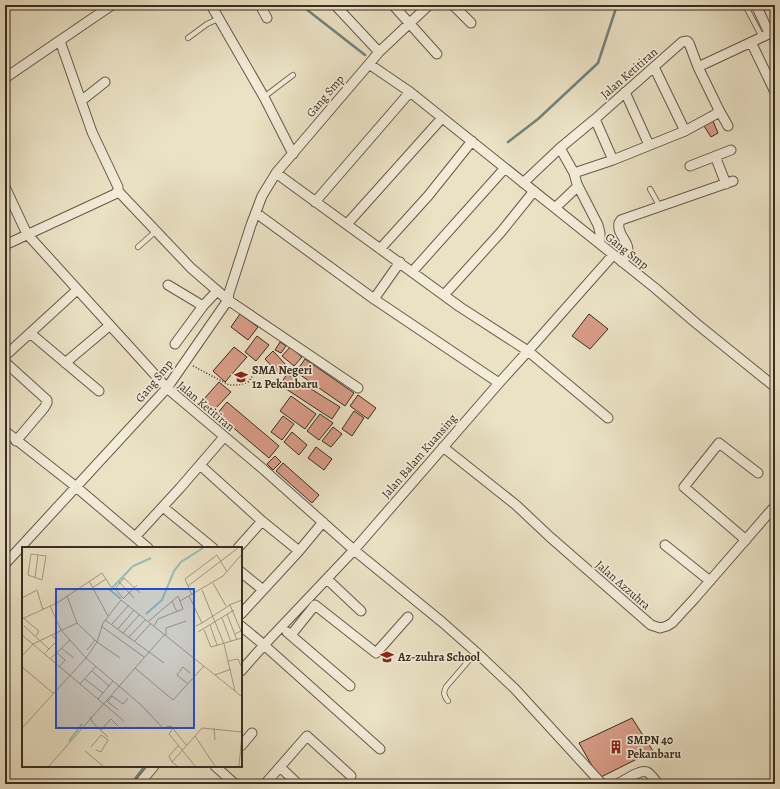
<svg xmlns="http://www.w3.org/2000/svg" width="780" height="789" font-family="Alegreya,serif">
<rect width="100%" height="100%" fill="#ebe2c5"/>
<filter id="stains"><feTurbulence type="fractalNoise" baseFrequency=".005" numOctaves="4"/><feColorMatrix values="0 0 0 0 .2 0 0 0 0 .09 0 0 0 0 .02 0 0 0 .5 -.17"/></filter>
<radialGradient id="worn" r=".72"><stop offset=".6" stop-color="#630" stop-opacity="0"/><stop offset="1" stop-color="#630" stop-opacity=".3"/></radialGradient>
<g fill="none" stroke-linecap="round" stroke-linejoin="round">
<path stroke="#72837a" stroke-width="2.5" d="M312,5L306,9L365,55
M508,142L538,119L598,63L617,5
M131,784L145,766"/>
</g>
<path fill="#d99d88" stroke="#382d21" d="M713,121L718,133L711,137L704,126Z
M240,314L258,327L248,340L231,327Z
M589,314L608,329L590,349L572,336Z
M257,336L269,345L256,361L245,352Z
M280,342L286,346L281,353L275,350Z
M234,347L247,357L225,382L213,371Z
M290,347L302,357L294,366L282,356Z
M273,351L288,367L279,374L265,359Z
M305,359L354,393L345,406L296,372Z
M287,374L340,407L332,419L280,385Z
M219,382L231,392L214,410L203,400Z
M358,395L376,408L368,419L350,406Z
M291,396L316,414L305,429L280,411Z
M227,402L279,446L269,458L217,414Z
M354,411L364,418L352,436L342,429Z
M320,414L333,423L319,440L307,431Z
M283,416L294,424L282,440L271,432Z
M333,427L342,434L331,447L322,441Z
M292,432L307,445L299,455L284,442Z
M316,447L332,459L324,470L308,458Z
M275,456L281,462L273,470L267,464Z
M283,463L319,495L312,503L276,471Z
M632,718L653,751L599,778L579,743Z"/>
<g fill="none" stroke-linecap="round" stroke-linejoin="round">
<g stroke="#655a4a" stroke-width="6">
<path id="lane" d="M745,5L762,37
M188,38L207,24L220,18
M264,97L293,75
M650,189L660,207
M138,247L156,231
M448,701C444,696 443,693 446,687L476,652"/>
</g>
<g stroke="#655a4a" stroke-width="11">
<path id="street" d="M211,5L264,97L293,154
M260,5L267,18
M335,5L379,52
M393,5L437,54
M453,5L471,23
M756,5L769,33
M751,42L775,92
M369,64L379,52L429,5
M654,67L685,131
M698,67L775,31
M5,78L112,5
M625,92L649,145
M81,101L105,82
M719,110L728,126
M595,119L613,160
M560,148L574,173
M715,156L726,184
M690,166L731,150
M276,173L460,307L528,351L608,418
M523,183L560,148L595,119L682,42L687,41L689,43L698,67L719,110L716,114L685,131L613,160L574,173L577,184V187L555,208
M577,184L598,225L600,233V244
M5,187L27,234L167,388L263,469L354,550L442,622L476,652L515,689L602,784
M118,191L191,268L228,300L358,388
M315,202L410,92
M256,213L374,299L499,383
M347,224L442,118
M5,245L115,194L118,191V187L92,132L60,41
M380,249L428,196L472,141
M622,262C638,243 616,239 619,223L621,220L733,181
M412,272L505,168
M168,285L203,306
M444,295L501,232L534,191
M374,299L400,262
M30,333L99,391
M175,344L203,306L217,291
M5,356L77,290
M5,362L47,400V403L44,408L16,441
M65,363L109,326
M5,431L75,486L148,548
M443,447L516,505L550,537L651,625L660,628L667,626L672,623L695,598L775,506
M200,465L262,521L299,551
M163,507L213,548
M135,537L180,488L224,437
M746,540L684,487L719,443L758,473
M665,545L710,581
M238,548L262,521
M5,564L167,388L228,300L229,293L251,225L262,196L276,173L369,64L410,92L655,288L697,324L775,387
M241,572L263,590
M327,579L361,611
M241,614L299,551L323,522
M241,626L264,645L380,749
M287,632L350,686
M291,635L315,605L376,653L408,617
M241,671L264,645L354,550L499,383L528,351L613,255
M241,746L252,733
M215,766L235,784
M280,767L298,784
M139,784L154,766
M265,784L307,736L351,776
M617,784C624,781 640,769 647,772C651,774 655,780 658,784"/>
</g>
<path stroke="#382d21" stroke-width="1.5" stroke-dasharray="1 2" stroke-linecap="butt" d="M193,366L229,385H239L248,382L258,369"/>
<use href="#lane" stroke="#f2ecd9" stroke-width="4.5"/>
<use href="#street" stroke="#f2ecd9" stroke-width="9"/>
</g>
<defs>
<g id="school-bare" transform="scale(1.08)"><path d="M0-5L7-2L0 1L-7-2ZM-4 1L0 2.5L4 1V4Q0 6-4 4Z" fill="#8f2418" stroke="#f2ecd9" stroke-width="2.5" paint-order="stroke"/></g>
<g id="building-bare" transform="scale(1.08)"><path d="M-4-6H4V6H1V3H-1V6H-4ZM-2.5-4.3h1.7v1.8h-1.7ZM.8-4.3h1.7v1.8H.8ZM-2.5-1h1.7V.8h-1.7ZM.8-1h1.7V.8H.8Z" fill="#8f2418" stroke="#f2ecd9" stroke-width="2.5" paint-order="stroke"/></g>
</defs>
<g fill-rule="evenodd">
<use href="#school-bare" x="241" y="377"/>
<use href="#school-bare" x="387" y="657"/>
<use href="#building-bare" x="616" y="747"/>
</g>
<g text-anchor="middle" stroke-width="3.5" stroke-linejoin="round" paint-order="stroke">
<g font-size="12" fill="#382d21" stroke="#f2ecd9">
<text transform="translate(629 73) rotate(-41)" y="4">Jalan Ketitiran</text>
<text transform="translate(325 96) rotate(-50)" y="4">Gang Smp</text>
<text transform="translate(627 251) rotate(38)" y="4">Gang Smp</text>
<text transform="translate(154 381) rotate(-51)" y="4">Gang Smp</text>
<text transform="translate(206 406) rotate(40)" y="4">Jalan Ketitiran</text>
<text transform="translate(419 456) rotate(-49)" y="4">Jalan Balam Kuansing</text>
<text transform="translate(623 585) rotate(41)" y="4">Jalan Azzuhra</text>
</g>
<g font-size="12" font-weight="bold" fill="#382d21" stroke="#f2ecd9" text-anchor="start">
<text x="252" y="374">SMA Negeri<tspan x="252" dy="14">12 Pekanbaru</tspan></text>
<text x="398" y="661">Az-zuhra School</text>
<text x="627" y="744">SMPN 40<tspan x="627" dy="14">Pekanbaru</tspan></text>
</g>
</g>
<g transform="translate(22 547)">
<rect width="220" height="220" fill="#ebe2c5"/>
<path fill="none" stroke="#98bdb5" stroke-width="2" d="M99,52L88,43L92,39L111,19L129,11M124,67L140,53L152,24L159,15L181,1M47,194L60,177"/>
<path fill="none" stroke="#a39a83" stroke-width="1" d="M9,7L24,9L20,33L6,28ZM13,31L16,8M67,34L86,69M97,35L112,51M191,36L204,59M166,39L216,1M70,41L84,32M180,43L202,97L213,144L220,150M170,48L163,32L195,8L205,25M167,49L180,76L174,79M0,51L15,43L21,63M101,51L93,42L102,31L118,46M101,52L115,38M150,54L155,65M158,54L201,29L220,7M207,58L220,53M28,59L39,83L64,111L118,157L141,181L149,179L165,199M205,67L215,93M0,70L17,84L14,89M2,71L35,56L80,26L89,40M200,71L209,95M83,73L142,116M127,74L156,49L161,62L136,72L132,79M55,76L75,95L98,111M180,76L208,58L219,84L213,87M90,77L107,58M188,78L195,98M2,79L27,102M79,79L122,110M96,82L112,63M182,83L189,100L220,91M176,85L212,63M101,86L118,67M0,88L102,174M144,88V81L164,74M107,90L124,72M113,94L129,76M39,101L52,111M65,103L73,93M34,105L43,113L37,120M22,107L35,94L30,88M0,109L11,97L55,76L45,49M28,112L48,93M206,114L216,112L220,121M0,120L31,146M113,121L151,153L182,119M70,124L87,139M193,128L209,122M63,132L81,146M58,137L74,119M166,137L155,128L161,120L168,126M76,152L91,134M85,154L96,163M86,154L90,149L101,157L106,151M68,170L71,176L86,190M0,181L64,111L75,95L81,76L99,53L213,144M151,181L147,187L173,219M192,181L193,193M79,183L89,172L96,179M173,189L193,219M69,200L79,188L86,193L79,205L74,203M63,204L81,219M150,215L147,209L156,199M27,219L143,87M155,219L150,215L180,181L220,185M217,219L220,187"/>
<path fill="#1d4ed8" fill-opacity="0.15" stroke="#1d4ed8" stroke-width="2" d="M34,42H172V181H34Z"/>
<rect width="220" height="220" fill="none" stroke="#382d21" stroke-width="2"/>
</g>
<rect width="780" height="789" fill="none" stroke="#ebe2c5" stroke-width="20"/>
<rect x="6" y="6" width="768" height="777" fill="none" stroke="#382d21" stroke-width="2"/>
<rect x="10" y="10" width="760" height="769" fill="none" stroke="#382d21"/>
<rect width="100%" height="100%" filter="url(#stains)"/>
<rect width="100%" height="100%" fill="url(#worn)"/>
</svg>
